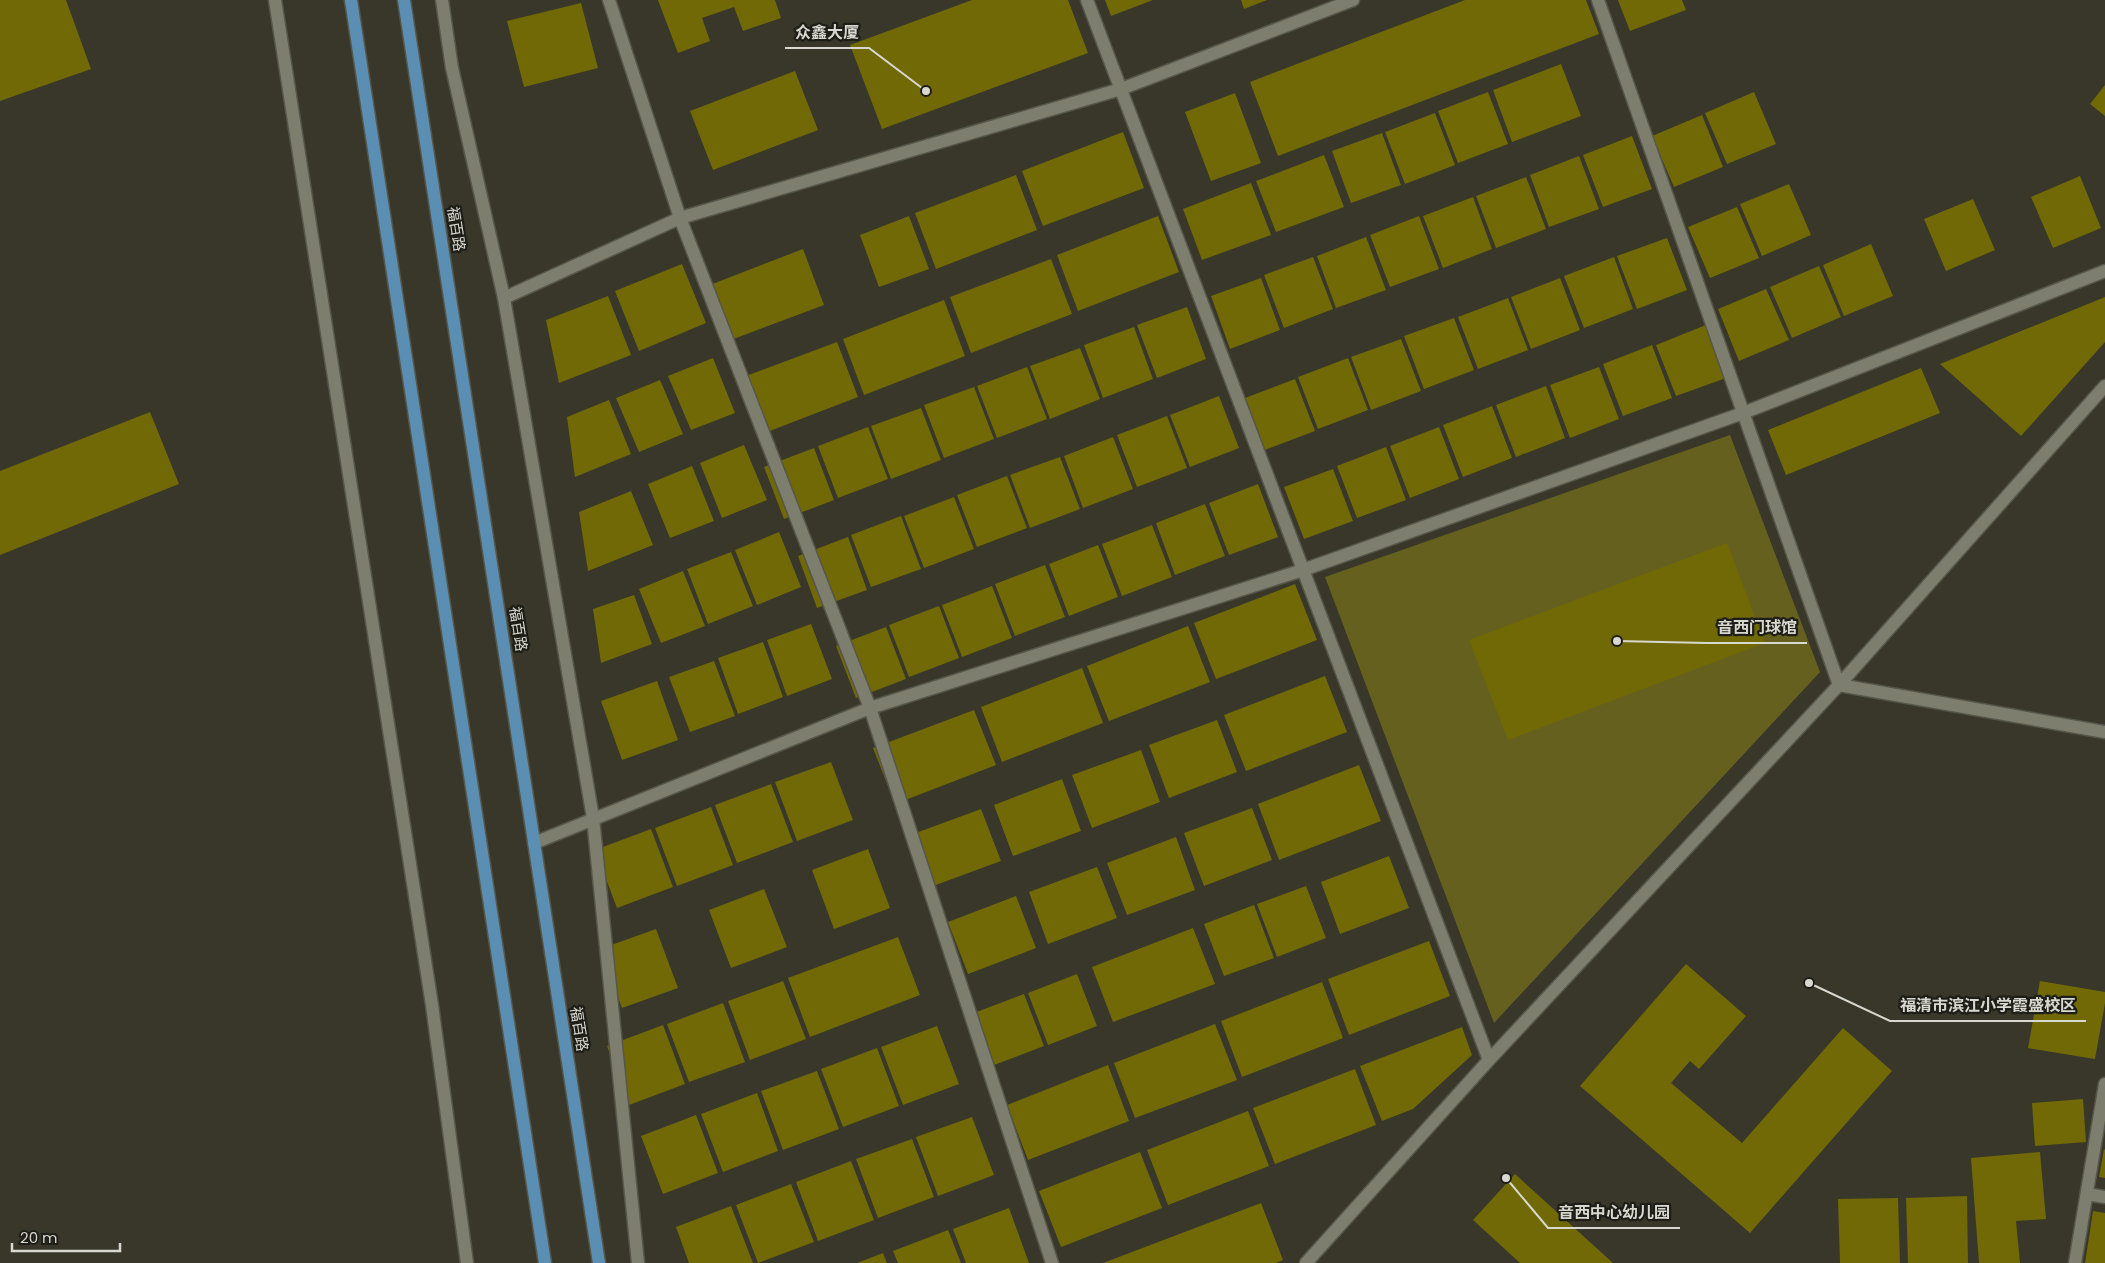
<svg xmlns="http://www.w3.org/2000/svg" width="2105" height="1263" font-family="Poppins,'Noto Sans SC',sans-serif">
<rect width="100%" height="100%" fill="#38372a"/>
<path fill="#65601e" d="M1730,435L1820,672L1494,1023L1325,577Z"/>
<path fill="#706906" d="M0,0H66L91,69L0,101Z
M658,0H775L781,18L743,31L734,7L702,18L710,41L678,53Z
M972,0H1068L1088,53L882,129L850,45Z
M1105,0H1153L1111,16Z
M1241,0H1267L1244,9Z
M1465,0H1586L1599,34L1278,156L1250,82Z
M1618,0H1682L1686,10L1630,31Z
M581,3L598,68L524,87L507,21Z
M1561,64L1581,116L1512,142L1493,90Z
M795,71L818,130L713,170L690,111Z
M2105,85V116L2090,104Z
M1488,92L1508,144L1458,163L1438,111Z
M1754,92L1776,144L1727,164L1705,113Z
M1235,93L1261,163L1211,181L1185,112Z
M1435,113L1455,165L1405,184L1385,132Z
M1702,115L1723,167L1674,187L1652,136Z
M1123,132L1144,188L1043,226L1022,171Z
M1382,133L1401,185L1351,203L1332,151Z
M1632,136L1652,189L1603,207L1583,155Z
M1324,155L1344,207L1276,232L1256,181Z
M1579,156L1599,209L1549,227L1530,175Z
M1016,175L1037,230L936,269L915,213Z
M2080,176L2101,228L2053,248L2031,197Z
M1526,177L1546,229L1496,248L1476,196Z
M1251,183L1271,235L1202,260L1183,209Z
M1789,184L1811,235L1762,256L1740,204Z
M1473,197L1492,249L1443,268L1423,216Z
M1973,199L1995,250L1946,271L1924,219Z
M1737,207L1759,258L1710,278L1688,227Z
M909,216L929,269L879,287L860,235Z
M1158,216L1179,272L1078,311L1057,255Z
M1419,216L1439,269L1390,287L1370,235Z
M1366,237L1386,290L1336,308L1317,256Z
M1667,238L1687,290L1637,309L1617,256Z
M1871,244L1893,296L1844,316L1823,265Z
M803,249L824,305L723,343L702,288Z
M1313,257L1333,309L1284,328L1264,275Z
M1614,257L1633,309L1584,328L1564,276Z
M1051,259L1072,314L971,353L950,297Z
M682,264L706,323L639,351L615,291Z
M1819,266L1841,317L1792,338L1770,287Z
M1261,278L1280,330L1230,349L1211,296Z
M1560,278L1580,330L1531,349L1511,297Z
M1766,289L1789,340L1739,361L1718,309Z
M608,296L631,355L559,383L546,320Z
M2105,297V342L2021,436L1940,364Z
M1508,298L1528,350L1478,369L1458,317Z
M944,300L965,356L864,395L843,339Z
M1187,307L1206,359L1157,378L1137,325Z
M1454,318L1474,370L1424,389L1404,336Z
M1706,325L1726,378L1676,396L1656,345Z
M1134,327L1153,379L1103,398L1084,345Z
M1401,339L1421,391L1371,410L1351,357Z
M837,342L858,397L757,436L735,380Z
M1652,345L1672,398L1623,416L1603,364Z
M1080,348L1100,399L1050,419L1030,366Z
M713,358L735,413L691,430L668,376Z
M1348,358L1368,410L1318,429L1298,377Z
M1027,367L1047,419L997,438L977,386Z
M1599,367L1619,419L1570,438L1550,385Z
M1921,368L1940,413L1786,475L1768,430Z
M1295,379L1315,431L1265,450L1245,398Z
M660,380L683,434L639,452L616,398Z
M1546,386L1565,438L1516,457L1496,405Z
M974,387L994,439L944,458L924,405Z
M1219,396L1239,448L1190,467L1170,415Z
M609,400L631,454L575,477L567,417Z
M1492,406L1512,458L1463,477L1443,425Z
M921,408L941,460L891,479L871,426Z
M150,412L179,484L0,555V471Z
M1167,416L1187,468L1137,487L1117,435Z
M868,427L888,479L838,498L818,446Z
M1439,427L1459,479L1410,498L1390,446Z
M1113,437L1133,489L1083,508L1064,456Z
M744,445L767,500L722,518L700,463Z
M1386,447L1406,500L1357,518L1337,466Z
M814,448L834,500L784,519L764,467Z
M1060,457L1080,509L1030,528L1010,475Z
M692,466L714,521L670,538L648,484Z
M1333,469L1353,521L1304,539L1284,487Z
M1007,476L1027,528L977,547L957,495Z
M1258,484L1278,537L1229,555L1209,503Z
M631,491L653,545L588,571L579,512Z
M954,497L974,549L924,568L904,516Z
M1205,504L1225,556L1175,575L1156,523Z
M901,516L921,569L871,587L851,535Z
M1152,525L1172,577L1122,596L1102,544Z
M779,532L801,587L757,605L735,550Z
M848,537L867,590L817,608L798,556Z
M1727,543L1765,643L1508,740L1469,640Z
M1098,545L1118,597L1069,616L1049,564Z
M731,552L753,606L708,624L687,569Z
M1045,565L1065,617L1015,636L995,584Z
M683,571L705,626L661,643L639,589Z
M1295,584L1317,640L1216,679L1194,623Z
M992,586L1012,638L962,657L942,605Z
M634,595L652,644L601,663L593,609Z
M939,606L959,658L909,677L889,625Z
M811,624L832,679L787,696L767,640Z
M1188,626L1210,682L1109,721L1087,666Z
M886,627L906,679L856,698L836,646Z
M763,642L783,697L738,714L718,658Z
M714,661L735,716L690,732L669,677Z
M1082,668L1103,723L1002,762L981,707Z
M1325,676L1347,732L1246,771L1224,715Z
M657,681L678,740L622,760L601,701Z
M974,710L996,765L895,804L873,748Z
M1217,720L1237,772L1169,798L1149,745Z
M1141,750L1160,802L1092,828L1072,775Z
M831,762L853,820L797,841L775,782Z
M1359,765L1381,821L1279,860L1258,804Z
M1062,779L1081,831L1013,856L994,805Z
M771,784L793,842L737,863L715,805Z
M711,807L733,865L677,886L655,828Z
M1252,808L1272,860L1204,886L1184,833Z
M981,809L1001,861L933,886L913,834Z
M651,829L673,887L617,908L595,850Z
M1176,837L1195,890L1127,915L1107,863Z
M868,849L890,908L834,929L812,870Z
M1389,856L1409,908L1340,934L1321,882Z
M1097,867L1117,918L1048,944L1029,892Z
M1306,886L1326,938L1277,957L1257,904Z
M764,889L787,947L731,968L709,910Z
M1016,896L1036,948L968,974L948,922Z
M1254,905L1274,958L1224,976L1204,924Z
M1193,928L1215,984L1113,1022L1092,967Z
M656,929L678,988L622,1008L600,949Z
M898,937L920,995L810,1037L788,978Z
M1429,941L1450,996L1349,1035L1328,979Z
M1686,964L1746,1016L1699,1069L1690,1061L1671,1083L1742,1143L1843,1028L1892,1071L1750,1233L1580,1086Z
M1077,974L1097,1026L1048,1045L1028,993Z
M783,981L806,1039L750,1060L728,1001Z
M2040,981L2105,992V1003L2095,1059L2028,1048Z
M1322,982L1343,1038L1242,1077L1221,1021Z
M1024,994L1044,1046L994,1065L974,1013Z
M723,1003L745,1062L689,1082L667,1024Z
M1215,1024L1237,1080L1135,1118L1114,1063Z
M663,1025L685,1084L629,1105L607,1046Z
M937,1026L959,1084L903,1105L881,1047Z
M1462,1027L1472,1055L1413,1109L1382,1121L1360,1066Z
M877,1048L899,1106L843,1127L821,1069Z
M1108,1065L1129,1121L1028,1160L1007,1105Z
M1355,1069L1376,1125L1275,1164L1253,1108Z
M817,1071L839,1129L783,1150L761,1091Z
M757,1093L778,1151L723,1172L701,1114Z
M2083,1099L2086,1142L2035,1146L2032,1103Z
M1248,1111L1269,1166L1168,1205L1147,1150Z
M696,1115L718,1173L663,1194L641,1136Z
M972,1117L994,1175L938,1196L916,1137Z
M912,1139L934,1197L878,1218L856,1159Z
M2104,1149L2105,1150V1178L2099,1177Z
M1140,1152L1162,1208L1061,1247L1039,1191Z
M2040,1152L2046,1219L2016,1221L2020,1263H1979L1971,1158Z
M851,1161L874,1220L818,1241L796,1182Z
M1515,1174L1613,1263H1520L1473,1220Z
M791,1184L814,1242L758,1263L736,1205Z
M1967,1196L1968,1263H1908L1906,1198Z
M1898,1198L1900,1263H1840L1838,1199Z
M1261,1203L1283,1260L1276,1263H1103Z
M731,1206L753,1263H689L676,1227Z
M1009,1208L1029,1263H966L953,1229Z
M2093,1211L2105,1213V1263H2085Z
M948,1230L961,1263H898L893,1251Z
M883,1253L887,1263H857Z"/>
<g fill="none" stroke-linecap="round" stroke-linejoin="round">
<g stroke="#56564b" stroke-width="15">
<path id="service" d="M275,0L432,1005L467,1263
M442,0L452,68L504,298L593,818L638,1263"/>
</g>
<g stroke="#56564b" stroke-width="15">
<path id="minor" d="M609,0L680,218L870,708L1052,1263
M1087,0L1489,1060
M1598,0L1839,685L2105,732
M504,298L680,218L1121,89L1353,0
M534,843L870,708L1303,570L1743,413L2105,271
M2087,1194L2105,1197
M1306,1263L1489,1060L1839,685L2105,386
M2075,1263L2105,1084"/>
</g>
<g stroke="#56564b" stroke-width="15">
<path id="primary" d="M351,0L545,1263
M404,0L599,1263"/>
</g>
<use href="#service" stroke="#7e7e6f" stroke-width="12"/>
<use href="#minor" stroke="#7e7e6f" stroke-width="12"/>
<use href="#primary" stroke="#5a8eb2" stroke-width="12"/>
</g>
<g text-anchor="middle" stroke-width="4.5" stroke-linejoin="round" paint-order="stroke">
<g font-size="15" fill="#d8d8d0" stroke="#1e1e18">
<text transform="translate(456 229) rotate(81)" y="5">福百路</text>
<text transform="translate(518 629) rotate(81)" y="5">福百路</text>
<text transform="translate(579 1029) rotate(81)" y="5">福百路</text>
</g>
</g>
<path fill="none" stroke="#d8d8d0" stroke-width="2" d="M926 91L869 48H785M1617 641L1707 643H1807M1809 983L1890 1021H2086M1506 1178L1548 1228H1680"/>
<g fill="#d8d8d0" stroke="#1e1e18" stroke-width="2">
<circle cx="926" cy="91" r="5"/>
<circle cx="1617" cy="641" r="5"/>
<circle cx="1809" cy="983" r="5"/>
<circle cx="1506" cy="1178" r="5"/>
</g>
<g font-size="16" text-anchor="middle" font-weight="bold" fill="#d8d8d0" stroke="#1e1e18" stroke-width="4.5" stroke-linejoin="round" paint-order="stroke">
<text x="827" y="38">众鑫大厦</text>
<text x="1757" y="633">音西门球馆</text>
<text x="1988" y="1011">福清市滨江小学霞盛校区</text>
<text x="1614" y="1218">音西中心幼儿园</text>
</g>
<path d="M12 1243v8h108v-8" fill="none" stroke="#d8d8d0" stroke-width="2.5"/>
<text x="20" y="1243" font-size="15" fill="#d8d8d0" stroke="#1e1e18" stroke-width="4" paint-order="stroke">20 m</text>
</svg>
